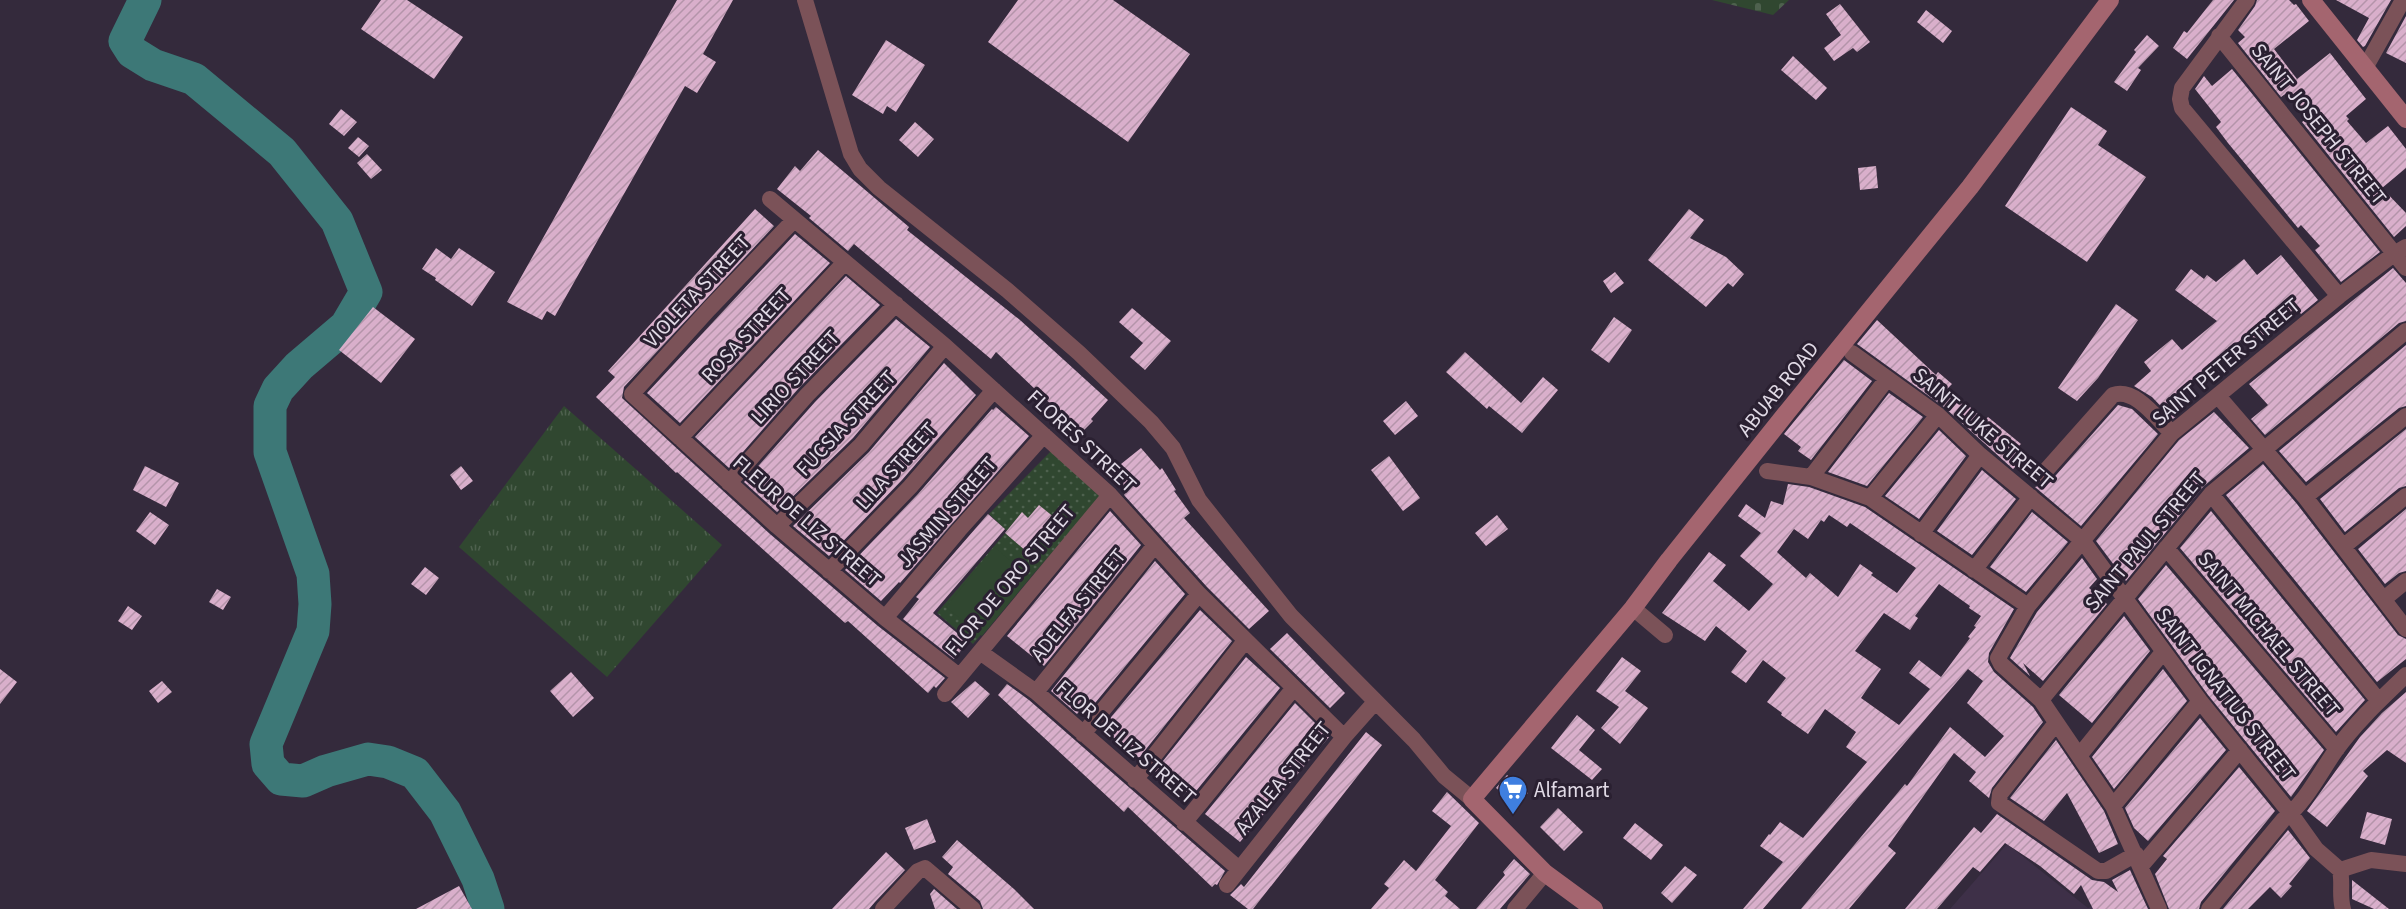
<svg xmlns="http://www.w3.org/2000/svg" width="2406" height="909" font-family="'Source Sans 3',sans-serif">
<defs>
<pattern id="grass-tufts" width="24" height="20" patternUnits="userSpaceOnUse" patternTransform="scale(1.5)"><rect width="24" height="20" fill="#304730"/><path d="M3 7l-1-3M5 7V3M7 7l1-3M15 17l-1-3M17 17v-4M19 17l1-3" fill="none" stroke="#4e614e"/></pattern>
<pattern id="cemetery-stones" width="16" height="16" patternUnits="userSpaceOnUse" patternTransform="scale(1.5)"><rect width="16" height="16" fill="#304730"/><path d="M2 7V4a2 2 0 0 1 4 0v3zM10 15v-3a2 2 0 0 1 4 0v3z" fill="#4e614e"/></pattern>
<pattern id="park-dots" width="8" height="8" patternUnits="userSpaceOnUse" patternTransform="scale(1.5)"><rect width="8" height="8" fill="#304730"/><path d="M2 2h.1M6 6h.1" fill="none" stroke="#4e614e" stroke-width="1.8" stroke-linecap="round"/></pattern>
<pattern id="building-hatch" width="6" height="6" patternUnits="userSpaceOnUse" patternTransform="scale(1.5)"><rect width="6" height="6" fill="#d9afcb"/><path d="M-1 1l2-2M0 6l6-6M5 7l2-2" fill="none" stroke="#b494aa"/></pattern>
</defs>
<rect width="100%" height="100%" fill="#342a3c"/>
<path fill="#3e3048" d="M2007,844L2088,908L2109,899L2114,909H1950Z"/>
<path fill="url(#grass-tufts)" d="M564,406L722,545L607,677L459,547Z"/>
<path fill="url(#cemetery-stones)" d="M1712,0H1789L1773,15Z"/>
<path fill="url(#park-dots)" d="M1055,447L1101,496L973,644L937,613L1007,531L989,514Z"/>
<path fill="#304730" d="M994,547L1031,577L982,636L946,607Z"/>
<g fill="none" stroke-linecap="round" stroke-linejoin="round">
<path stroke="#3d7877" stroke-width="33" d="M145,0L125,41L132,52L153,65L194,79L282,152L337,221L366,292L346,326L299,366L278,389L270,406V452L313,574L315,604L313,631L266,744L268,764L281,779L303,781L326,771L368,759L388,762L415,773L445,812L478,879L488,909"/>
</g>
<path fill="url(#building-hatch)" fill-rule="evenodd" d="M381,0H407L463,37L434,79L361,29Z
M677,0H733L703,54L716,62L697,93L685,86L555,316L547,311L542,320L507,302Z
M1018,0H1113L1190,54L1128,142L988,42Z
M2213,0H2234L2187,59L2173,48L2184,31L2187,33Z
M2257,0H2289L2294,5L2296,4L2309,21L2274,49L2297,79L2330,53L2366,99L2346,116L2349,119L2347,121L2366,143L2388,126L2406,149V168L2382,188L2406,213V226L2394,237L2302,122L2309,117L2288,92L2281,97L2238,43L2245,37L2238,30L2255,6Z
M2336,0H2391L2365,46L2363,47L2357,40L2369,18Z
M1840,4L1870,42L1857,52L1853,48L1834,61L1824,48L1841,35L1826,14Z
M1926,10L1952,31L1943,43L1917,22Z
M2406,16V63L2386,53Z
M2147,35L2159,46L2138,68L2141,70L2127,91L2114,82L2136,52L2134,50Z
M886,40L925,65L896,112L887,106L883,114L852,95Z
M1793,56L1827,88L1816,100L1781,70Z
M2232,69L2380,252L2341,282L2315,250L2320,246L2301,225L2298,228L2228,143L2216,127L2221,122L2195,89L2204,76L2212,86Z
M2071,107L2107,131L2098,145L2146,177L2087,262L2005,206Z
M341,109L357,122L344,136L329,124Z
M915,122L934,139L918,157L899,140Z
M358,137L369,146L359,157L348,148Z
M818,150L909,227L907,230L1020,320L1108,400L1091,419L1093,421L1081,433L996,352L991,359L854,244L848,251L809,218L811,216L777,189L795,166L800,171Z
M367,154L382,170L371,179L357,163Z
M1876,166L1878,188L1860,190L1858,168Z
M755,209L774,226L624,387L622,398L770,534L878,626L945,678L936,688L934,686L928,693L848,621L845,623L677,472L676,473L596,397L615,377L608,371Z
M1689,209L1704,220L1690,238L1726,257L1744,274L1733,287L1728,283L1706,307L1648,260Z
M795,234L830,263L680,423L647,393Z
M436,248L451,259L459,248L495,272L472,306L435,280L436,278L422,269Z
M2281,255L2318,300L2301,314L2296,308L2250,346L2243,338L2176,393L2183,401L2176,407L2181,412L2173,419L2152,397L2134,386L2151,371L2144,362L2172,339L2182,350L2217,321L2175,290L2191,269L2204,279L2207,275L2216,282L2244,259L2257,275Z
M2393,268L2406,283V321L2399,323L2265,435L2251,419L2268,405L2249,384Z
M1615,272L1624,283L1611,293L1603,281Z
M846,276L880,305L799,388L729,468L695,437Z
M2116,304L2138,320L2098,378L2077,401L2058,388Z
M373,307L415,339L381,383L339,350Z
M1132,308L1171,341L1145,370L1130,357L1143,343L1119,322Z
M1614,317L1632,330L1609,363L1591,350Z
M896,319L930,347L853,438L777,512L744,482L815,402Z
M1877,320L1936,375L1938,372L1952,384L1947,389L1968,409L1970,407L1985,420L1988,417L2021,444L2019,446L2028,454L2013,469L1944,407L1857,344Z
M2406,345V406L2399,408L2306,482L2279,451Z
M1465,352L1521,403L1543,377L1558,390L1522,433L1489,406L1487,409L1446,372Z
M1844,360L1872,381L1811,460L1798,451L1801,447L1784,434Z
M944,363L976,395L902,480L829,556L793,526L869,452Z
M1889,393L1923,417L1867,486L1828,472Z
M1406,401L1418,416L1395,435L1383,421Z
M2118,405L2132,409L2158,434L2081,526L2035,487L2049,483Z
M996,407L1029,436L900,583L899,582L881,601L845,570L918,494L992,409L993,410Z
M2214,412L2249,448L2203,487L2126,581L2096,541L2179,440Z
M2406,429V486L2399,488L2345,532L2320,499Z
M1939,430L1966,456L1919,519L1885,496Z
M1141,448L1160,470L1162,468L1176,490L1174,491L1190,513L1184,518L1269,611L1249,629L1207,587L1124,495L1127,491L1111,472Z
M1389,456L1420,498L1403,511L1371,470Z
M2263,464L2297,504L2398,635L2406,639V659L2377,682L2226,495Z
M145,466L179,483L166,507L133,490Z
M461,466L473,481L461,490L450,475Z
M1982,470L2016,499L1972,555L1937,531Z
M1788,484L1809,487L1865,507L2014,609L1989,653L1988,662L1994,672L2033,707L2043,722L1992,788L1989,798L1969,781L1976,772L1954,753L1888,846L1896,853L1849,909H1801L1905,784L1907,786L1950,727L1985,757L2004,736L1967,703L1983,681L1968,669L1763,909H1743L1783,862L1760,846L1769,834L1770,835L1780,822L1803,838L1867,762L1846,747L1856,732L1825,709L1808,734L1781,715L1782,713L1767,702L1786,678L1763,660L1746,683L1731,672L1747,651L1716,626L1705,641L1662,613L1709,552L1726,565L1713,581L1749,611L1773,584L1740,556L1761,533L1738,516L1746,504L1765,518L1771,501L1783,505ZM1829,515L1847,527L1850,523L1916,568L1897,593L1871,575L1873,573L1860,564L1838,597L1810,573L1806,578L1777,552L1794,529L1808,539L1821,520L1824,522ZM1939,584L1970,606L1969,608L1981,616L1974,626L1976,627L1968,637L1970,638L1941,677L1919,660L1909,673L1930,689L1899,725L1861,698L1881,669L1855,651L1884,613L1910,630L1918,618L1915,616Z
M1039,505L1055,518L1026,551L1005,533L1022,512L1028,518Z
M2406,509V571L2399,573L2385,584L2358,549Z
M1110,511L1141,545L1044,666L1007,636Z
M2211,511L2365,700L2336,732L2180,548Z
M150,512L169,525L155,545L136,531Z
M2032,512L2068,542L2026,592L1990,567Z
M988,514L1005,529L933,613L968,642L954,659L903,619L919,599L916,597Z
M1497,515L1508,529L1486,546L1475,533Z
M2082,558L2097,579L2089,588L2107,604L2043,681L2023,663L2030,676L2010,658L2037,612Z
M1155,561L1185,594L1086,714L1081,710L1077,714L1051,691Z
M2166,565L2324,750L2291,797L2208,695L2138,599Z
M425,567L439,578L426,595L411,584Z
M217,589L231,597L223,610L209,602Z
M128,606L142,616L132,630L118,621Z
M1200,610L1232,641L1139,758L1102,728Z
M2124,616L2150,651L2092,723L2059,695Z
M1287,633L1345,693L1330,708L1270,649Z
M1246,657L1280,688L1192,796L1169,778L1166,781L1155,771Z
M1622,657L1641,671L1625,691L1648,708L1620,744L1601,728L1619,707L1596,691Z
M0,669L17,682L0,704Z
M2163,669L2187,701L2114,789L2092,757Z
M571,672L594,698L573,717L550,691Z
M162,681L172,692L158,703L149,691Z
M975,681L990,694L968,718L951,702Z
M1007,684L1029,700L1225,871L1217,885L1215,884L1212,887L1128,807L1124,812L998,695Z
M2406,692V763L2387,750L2363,771L2368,776L2327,827L2307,811L2360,737L2382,713Z
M1295,703L1329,737L1240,842L1205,814Z
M1577,715L1595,730L1579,750L1602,769L1592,780L1551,748Z
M2200,718L2226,750L2148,841L2134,828L2125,808Z
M1366,732L1382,745L1253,909H1248L1230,895L1241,884L1244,887Z
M2056,740L2104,811L2118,844L2099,853L2067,793L2044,821L2010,798Z
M2239,767L2275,811L2201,902L2199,909H2169L2155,874L2167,859L2163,856Z
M1507,775L1528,793L1518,806L1496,788Z
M1447,792L1479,823L1435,880L1448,892L1445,896L1460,909H1371L1389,888L1384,884L1404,860L1416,871L1451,826L1432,811Z
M1558,808L1583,832L1564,851L1540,827Z
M2367,812L2392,819L2385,845L2360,838Z
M1997,814L2092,880L2104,882L2118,892L2112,880L2130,870L2148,909H2093L2081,885L2074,894L2040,866L2005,843L1980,872L1973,867L1937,909H1905L1974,827L1981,833Z
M927,819L936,842L914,850L905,828Z
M1635,823L1663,845L1651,860L1623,838Z
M2288,830L2310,858L2289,884L2292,886L2281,898L2270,887L2248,909H2223Z
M957,840L1014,889L1034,909H983L980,901L948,874L953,867L942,857Z
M886,852L905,870L875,902L869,909H832Z
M1514,859L1530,874L1500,909H1476L1505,875L1503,872Z
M1685,866L1697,875L1672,903L1661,893Z
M2352,880L2389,909H2374L2352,899Z
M459,886L472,909H416Z
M934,889L957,909H935L930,894Z"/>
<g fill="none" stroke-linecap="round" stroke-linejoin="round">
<path stroke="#7b5258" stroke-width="16" d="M805,0L851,154L860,169L879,188L1007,290L1079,353L1151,422L1173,448L1199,500L1291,616L1414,740L1444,776L1472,799
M2247,0L2182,88L2180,99L2182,108L2339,296
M2219,36L2406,268
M2365,68L2403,0
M770,199L945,346L1110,495L1199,594L1344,737
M794,220L709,309L632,394L777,526L885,618L959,676
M1852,353L1938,415L1980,455L2082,540L2200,701L2291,814L2316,849L2340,870
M2218,396L2305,497L2406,629
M680,438L845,262
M1767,471L1811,477L1870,498L2028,606
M2041,476L2113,395C2135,387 2157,419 2172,433
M1811,477L1887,379
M729,483L807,395L896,304
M2211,494L2379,701
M2305,497L2406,416
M1870,498L1938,415
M777,526L861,445L945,346
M1921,534L1980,455
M2344,546L2406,496
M2166,548L2337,749
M1974,570L2031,497
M829,571L910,487L994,390
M2384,599L2406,581
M1633,608L1665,635
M885,618L959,530L1044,435
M980,652L1036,692L1239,869
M1036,692L1155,545
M945,694L1110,495
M2041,700L2211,494L2406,331
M2056,723L2000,794L1999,803L2098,871H2106L2136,854
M1083,734L1199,594
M2079,756L2163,652
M1135,780L1245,641
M2113,806L2200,701
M1184,823L1293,689
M2141,866L2240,750
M2340,870L2371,860L2406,864
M2340,870C2343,883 2339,896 2343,909
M1227,885L1344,737L1375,702
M883,909L918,871L925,868L973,909
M1515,909L1545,873
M2159,909L2113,806L2041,700L2001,664L1998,658L2028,606L2172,433L2339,296L2394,254L2406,247
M2209,909L2283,820C2306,802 2319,774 2336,750C2355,723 2382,698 2406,675"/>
<path stroke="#a4656f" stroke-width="18" d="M2311,0L2406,119
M1594,909L1545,873L1472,799L1633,608L1669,560L1788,411L1970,187L2110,0"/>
</g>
<defs>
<g id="supermarket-pin" transform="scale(1.5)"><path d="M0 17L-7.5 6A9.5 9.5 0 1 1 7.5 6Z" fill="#3f7fe0" stroke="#2a2031"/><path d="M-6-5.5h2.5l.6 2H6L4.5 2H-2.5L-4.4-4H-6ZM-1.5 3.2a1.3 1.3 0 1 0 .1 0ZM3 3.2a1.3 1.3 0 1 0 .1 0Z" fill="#fff"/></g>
</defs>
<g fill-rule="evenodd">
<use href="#supermarket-pin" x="1513" y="790"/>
</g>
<g text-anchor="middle" stroke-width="6" stroke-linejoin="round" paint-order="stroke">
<g font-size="21" fill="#e1dae6" stroke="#2a2031">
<text transform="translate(2319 124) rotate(51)" y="7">SAINT JOSEPH STREET</text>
<text transform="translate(697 291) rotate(-47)" y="7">VIOLETA STREET</text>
<text transform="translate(746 335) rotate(-47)" y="7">ROSA STREET</text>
<text transform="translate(2226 362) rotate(-40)" y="7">SAINT PETER STREET</text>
<text transform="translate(795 377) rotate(-47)" y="7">LIRIO STREET</text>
<text transform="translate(1778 389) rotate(-51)" y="7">ABUAB ROAD</text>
<text transform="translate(846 423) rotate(-47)" y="7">FUCSIA STREET</text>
<text transform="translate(1983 428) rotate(40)" y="7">SAINT LUKE STREET</text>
<text transform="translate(1082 441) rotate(43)" y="7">FLORES STREET</text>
<text transform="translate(896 466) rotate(-48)" y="7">LILA STREET</text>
<text transform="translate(947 512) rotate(-49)" y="7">JASMIN STREET</text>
<text transform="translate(807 521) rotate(41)" y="7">FLEUR DE LIZ STREET</text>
<text transform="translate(2145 541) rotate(-50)" y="7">SAINT PAUL STREET</text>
<text transform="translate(1010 580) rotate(-50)" y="7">FLOR DE ORO STREET</text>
<text transform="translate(1078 605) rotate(-51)" y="7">ADELFA STREET</text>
<text transform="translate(2269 634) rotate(50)" y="7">SAINT MICHAEL STREET</text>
<text transform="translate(2226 694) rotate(52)" y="7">SAINT IGNATIUS STREET</text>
<text transform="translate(1126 742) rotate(41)" y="7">FLOR DE LIZ STREET</text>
<text transform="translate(1283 778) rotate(-51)" y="7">AZALEA STREET</text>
</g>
<g font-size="21" fill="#e1dae6" stroke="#2a2031" text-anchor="start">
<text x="1534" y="797">Alfamart</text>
</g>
</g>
</svg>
